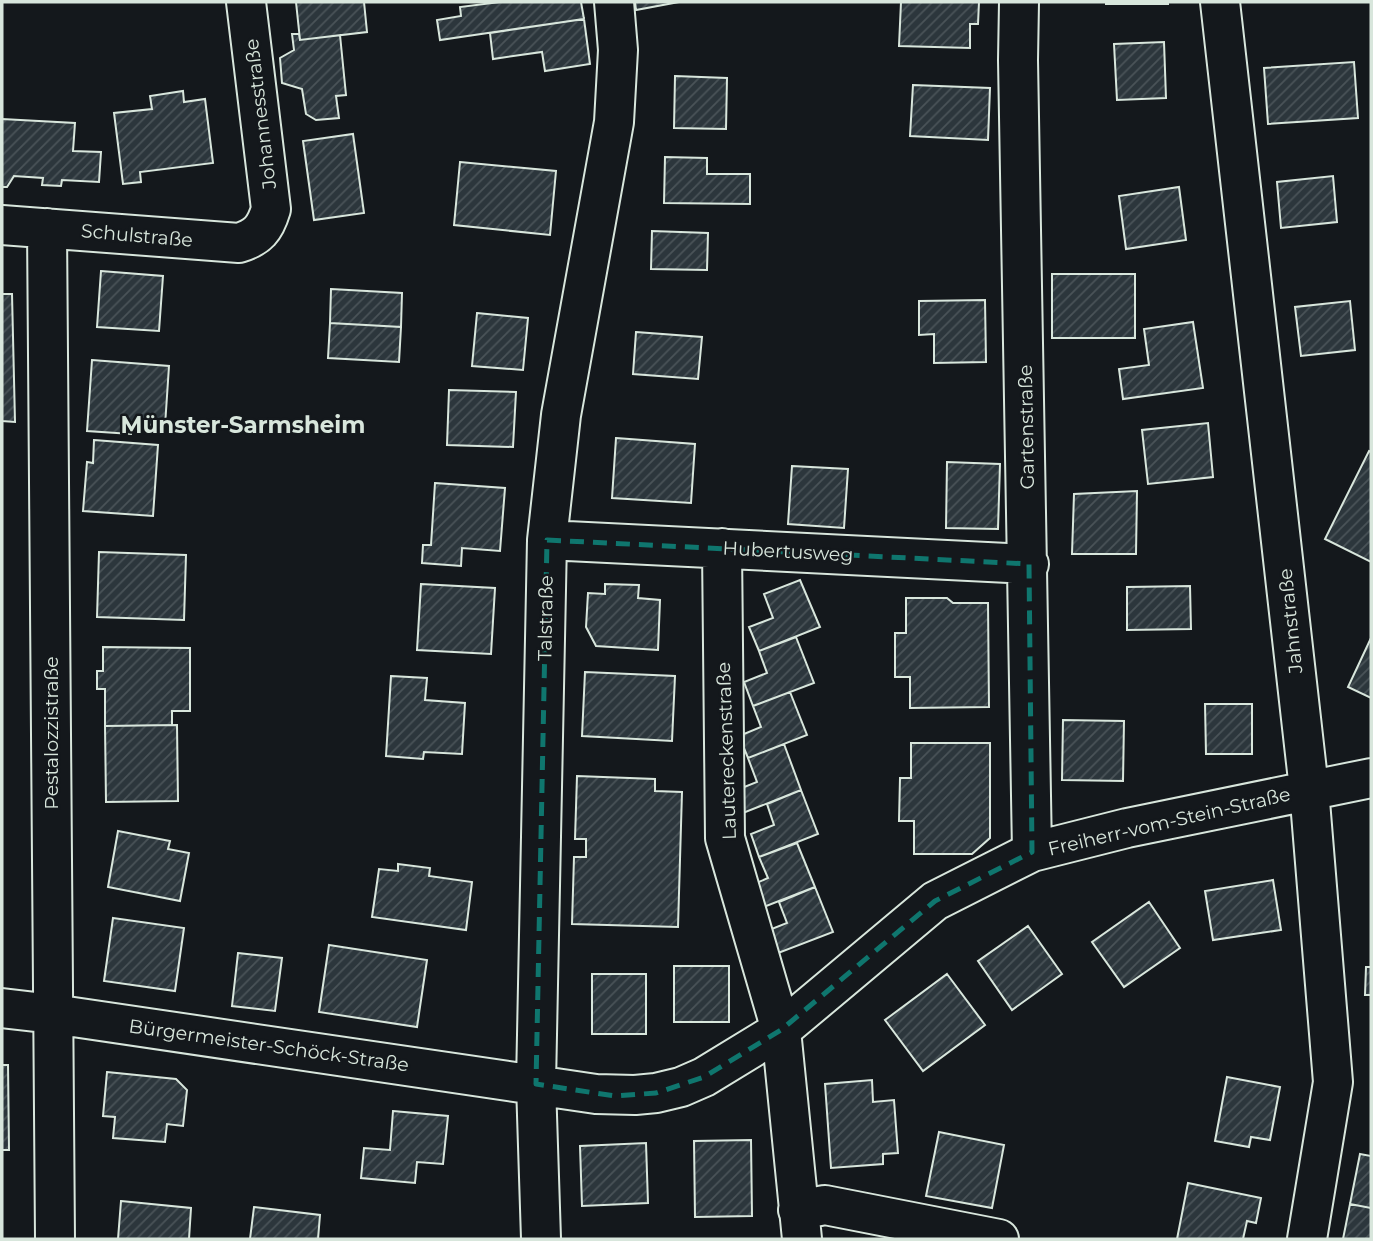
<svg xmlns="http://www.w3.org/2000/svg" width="1373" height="1241" font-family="Montserrat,sans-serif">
<defs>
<pattern id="building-hatch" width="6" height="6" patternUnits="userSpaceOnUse" patternTransform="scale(1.75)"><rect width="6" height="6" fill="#2c363c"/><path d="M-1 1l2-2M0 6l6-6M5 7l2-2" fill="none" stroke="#4a5358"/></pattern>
</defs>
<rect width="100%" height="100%" fill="#14181c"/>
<path fill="url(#building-hatch)" stroke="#d8e6dc" stroke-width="2" d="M296,2H364L367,32L300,40Z
M500,2H581L584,19L440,40L437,20L461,16L460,7Z
M635,2H679L636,10Z
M901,2H979L978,24H970V48L899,46Z
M1106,2H1168V4H1106Z
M584,19L590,64L545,71L542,52L493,59L490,33Z
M292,34H299L300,40L340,35L346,95L336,96L339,118L316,120L306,114L302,89L282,83L280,58L294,50Z
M1164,42L1166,98L1117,100L1114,44Z
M1354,62L1358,118L1268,124L1264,68Z
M675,76L727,78L726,129L674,128Z
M913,85L990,88L988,140L910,136Z
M183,91L184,102L205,99L213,163L140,172L141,182L123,184L114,113L152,109L150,96Z
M2,119L75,123L73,151L101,152L99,182L62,180L61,186L42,185L43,178L14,176L7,187H2Z
M353,134L364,213L314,220L303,141Z
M665,157L707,158V174H750V204L664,203Z
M460,162L556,171L550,235L454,225Z
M1333,176L1337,222L1281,228L1277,182Z
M1179,187L1186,240L1126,249L1119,196Z
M652,231L708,233L707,270L651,269Z
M101,271L163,276L159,331L97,327Z
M1052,274H1135V338H1052Z
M331,289L402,293L401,327L330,323Z
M2,294H12L15,422L2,421Z
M985,300L986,362L934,363V334L919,335V301Z
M1350,301L1355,350L1301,356L1295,307Z
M477,313L528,318L523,370L472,366Z
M1193,322L1203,388L1123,399L1119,369L1149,365L1144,329Z
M330,323L401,327L399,362L328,358Z
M636,332L702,337L698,379L633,374Z
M92,360L169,366L165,426L132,423L131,434L87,431Z
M449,390L516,392L513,447L447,445Z
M1208,423L1213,477L1148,484L1142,430Z
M616,438L695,444L691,503L612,498Z
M94,440L158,445L153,516L83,511L87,462L93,463Z
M1369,451L1371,452V562L1325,539Z
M947,462L1000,464L998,529L946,528Z
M792,466L848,469L844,528L788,524Z
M435,483L505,488L500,551L462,548L461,566L422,563L423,545H431Z
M1137,491L1136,554H1072L1074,494Z
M99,552L186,555L184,620L97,617Z
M800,580L820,627L759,651L749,627L773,618L764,594Z
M421,584L495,588L491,654L417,650Z
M605,584L639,585L638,598L660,600L658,650L596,646L586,627L588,593L605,594Z
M1190,586L1191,629L1127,630V587Z
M906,598H947L953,603H988L989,707L910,708V677H895V633H906Z
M796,637L814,683L753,706L744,682L767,673L759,651Z
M1371,638V698L1348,687Z
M103,647L190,648V711H172V725L105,726V689H97V671H103Z
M585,672L675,676L672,741L582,736Z
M391,676L427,678L425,700L465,703L462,754L424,752L423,759L386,756Z
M790,692L807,735L748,758L739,736L761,727L753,706Z
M1205,704H1252V754H1206Z
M1063,720L1124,721L1123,781L1062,780Z
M177,725L178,801L106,802L105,726Z
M911,743H990V838L972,854H914V821H899L900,778H911Z
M784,744L801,790L743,813L734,791L757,782L748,758Z
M577,776L655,779V791L682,792L678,927L572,924L574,857H586V839H575Z
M801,790L818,834L759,857L751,834L774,825L767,804Z
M118,831L170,841L168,849L189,853L180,901L108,887Z
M797,843L815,887L756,910L747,887L768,878L759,857Z
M398,864L430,868L429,876L472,882L466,930L372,917L379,869L398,871Z
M1273,880L1281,930L1213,940L1205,891Z
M815,887L833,932L773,955L764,932L787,923L779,902Z
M1149,902L1180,948L1124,987L1092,942Z
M113,918L184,928L175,991L104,981Z
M1028,926L1062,974L1012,1010L978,961Z
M329,945L427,960L417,1027L319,1012Z
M238,953L282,958L275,1011L232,1006Z
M674,966H729V1022H674Z
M1366,967H1371V995H1365Z
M592,974H646V1034H592Z
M947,974L985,1025L923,1071L885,1020Z
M2,1065H8L9,1150H2Z
M107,1072L176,1079L187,1090L183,1126L167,1124L165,1142L113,1138L115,1117L103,1116Z
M1227,1077L1280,1087L1270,1140L1251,1137L1249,1147L1215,1141Z
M872,1080L873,1102L894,1100L898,1153L883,1154V1164L831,1168L825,1084Z
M393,1111L448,1116L443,1164L417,1162L415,1183L361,1178L364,1148L390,1150Z
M939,1132L1004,1145L992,1208L926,1196Z
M751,1140L752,1216L695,1217L694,1141Z
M646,1143L648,1203L582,1206L580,1146Z
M1360,1154L1371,1156V1208L1350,1204Z
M1188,1183L1261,1198L1256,1223L1247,1221L1243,1239H1177Z
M121,1201L191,1208L189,1239H118Z
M1350,1204L1371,1208V1239H1343Z
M254,1207L320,1215L318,1239H250Z"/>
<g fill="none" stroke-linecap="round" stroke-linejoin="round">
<g stroke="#d8e6dc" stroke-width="42">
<path id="minor" d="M1019,2L1018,60L1032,852
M1220,2L1309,789L1333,1082L1307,1239
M2,225L239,243C258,237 265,229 271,209L246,2
M47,228L55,1239
M547,540L1029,564
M722,548L725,838L781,1030L802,1239
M2,1008L53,1014L596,1094L635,1095L656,1093L681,1087L704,1077L781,1030L935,901L1032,852L1127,828L1371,778
M798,1210L825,1205L999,1239
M541,1239L536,1084L547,540L561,415L614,122L618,50L614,2"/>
</g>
<use href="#minor" stroke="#14181c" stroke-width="38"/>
</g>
<path fill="none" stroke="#0f766e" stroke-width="5" stroke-dasharray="14 9" stroke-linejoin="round" d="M547,540L1029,564L1032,852L935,901L781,1030L704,1077L656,1093L615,1096L536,1084Z"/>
<g text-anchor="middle" stroke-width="5" stroke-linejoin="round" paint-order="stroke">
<g font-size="19" fill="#d8e6dc" stroke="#14181c">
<text transform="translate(260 114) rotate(-97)" y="7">Johannesstraße</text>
<text transform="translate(137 235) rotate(5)" y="7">Schulstraße</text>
<text transform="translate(1026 427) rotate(-91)" y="7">Gartenstraße</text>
<text transform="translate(788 551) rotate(3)" y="7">Hubertusweg</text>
<text transform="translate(545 618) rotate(-89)" y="7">Talstraße</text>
<text transform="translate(1290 621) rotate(-96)" y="7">Jahnstraße</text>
<text transform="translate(51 733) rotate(-90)" y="7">Pestalozzistraße</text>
<text transform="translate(726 751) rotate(-92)" y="7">Lautereckenstraße</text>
<text transform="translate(1169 821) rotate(-13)" y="7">Freiherr-vom-Stein-Straße</text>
<text transform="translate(269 1045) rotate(8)" y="7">Bürgermeister-Schöck-Straße</text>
</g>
<g font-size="23" font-weight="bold" fill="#d8e6dc" stroke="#14181c">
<text x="243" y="433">Münster-Sarmsheim</text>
</g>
</g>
<rect width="1373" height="1241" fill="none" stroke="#d8e6dc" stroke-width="7"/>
</svg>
